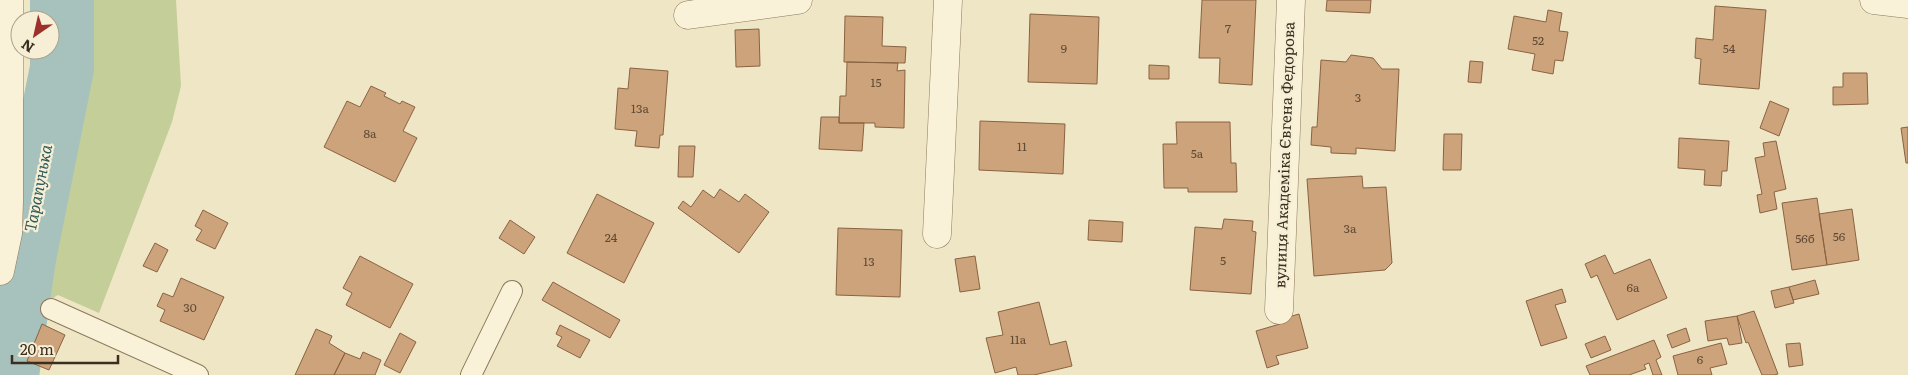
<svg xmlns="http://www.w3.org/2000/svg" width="1908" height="375" font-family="Literata,serif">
<rect width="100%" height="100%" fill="#efe6c6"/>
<path fill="#c4ce99" d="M40,0H176L181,86L172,122L99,313L58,295L48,301L26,360L27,375H0V333L4,324L24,236L38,50H50V20H40Z"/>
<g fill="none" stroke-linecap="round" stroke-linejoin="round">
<path stroke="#a7c2bc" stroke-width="64" d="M7,375L24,258L62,68V0"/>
</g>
<path fill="#cda37b" stroke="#8a6341" d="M1202,0H1256L1252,85L1219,83L1220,58H1199Z
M1327,0H1371L1370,13L1326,11Z
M1715,6L1766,10L1759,89L1699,84L1701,59L1695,58L1696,38L1713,40Z
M1548,10L1562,13L1559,31L1568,32L1563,61L1555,60L1553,74L1532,70L1535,54L1508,49L1514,16L1546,22Z
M1030,14L1099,17L1097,84L1028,82Z
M845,16L883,17L882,46L906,47L905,63L844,62Z
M759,29L760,66L736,67L735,30Z
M1351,55L1373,58L1382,69H1399L1395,151L1356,148V154L1331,153V147L1311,145L1312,127H1317L1321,60L1346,62Z
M1470,61L1483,62L1481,83L1468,82Z
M847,62L898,63L897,71L905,70L904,128L875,127V123H839L840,96H846Z
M1149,65L1169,66V79H1149Z
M630,68L668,71L663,135H660L659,148L635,146L637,131L615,129L618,88L628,89Z
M1843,73H1867L1868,104L1833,105V87H1843Z
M371,86L386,93L384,96L400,104L402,101L415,107L403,131L417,138L395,182L324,147L347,101L360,107Z
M1770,101L1789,109L1779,136L1760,128Z
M821,117H839V123H864L862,151L819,149Z
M980,121L1065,124L1063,174L979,170Z
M1176,122H1230L1231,163H1236L1237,192H1188V188H1164L1163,144H1177Z
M1908,127V163H1906L1901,128Z
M1444,134H1462L1461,170H1443Z
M1679,138L1729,141L1727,171H1722L1721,186L1704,185L1705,170L1678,168Z
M1776,141L1786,189L1774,192L1777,209L1760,213L1757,195L1762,194L1755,158L1765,156L1763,143Z
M679,146H695L693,177H678Z
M1362,176L1363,188L1386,187L1392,263L1385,270L1314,276L1307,179Z
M720,189L739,202L745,194L769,212L739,253L678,208L683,201L691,207L703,190L714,198Z
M597,194L654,223L624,283L567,253Z
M1817,198L1827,265L1792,270L1782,203Z
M1852,209L1859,260L1827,265L1819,214Z
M203,210L228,223L215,249L196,240L202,230L195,226Z
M1224,219L1253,221L1252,231L1256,232L1251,294L1190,290L1195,227L1222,229Z
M510,220L535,237L524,254L499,238Z
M1089,220L1123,222L1122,242L1088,240Z
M838,228L902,230L900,297L836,295Z
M155,243L168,250L157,272L143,266Z
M1605,255L1614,274L1650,259L1667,298L1617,320L1597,275L1591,278L1585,264Z
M360,256L413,284L390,328L346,305L352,293L343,288Z
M975,256L980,289L960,292L955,259Z
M181,278L224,297L204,340L160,321L165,310L157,306L163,293L173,297Z
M1815,280L1819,294L1793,300L1789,287Z
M553,282L620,320L610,338L542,300Z
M1789,287L1794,303L1775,308L1771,291Z
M1562,289L1566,302L1555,305L1567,338L1541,346L1526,301Z
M1039,302L1050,345L1066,341L1072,366L1034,375H1018L1016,367L995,373L986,338L1003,335L998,312Z
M1754,311L1778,374L1774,375H1762L1748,342L1746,343L1737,316Z
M1299,314L1308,348L1276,356L1279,364L1267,368L1256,331L1280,324L1278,320Z
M1737,316L1742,343L1729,345L1727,338L1708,341L1705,321Z
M42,324L65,335L49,370L27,361Z
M560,325L590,340L580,358L557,346L562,337L556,334Z
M1686,328L1690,341L1672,348L1667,335Z
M316,329L332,336L329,343L345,353L334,375H295Z
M400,333L416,342L400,373L384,365Z
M1605,336L1611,350L1591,358L1585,344Z
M1654,340L1661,357L1656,360L1662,375H1653L1649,363L1644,365L1646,369L1629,375H1590L1586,366Z
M1721,343L1727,364L1710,368L1712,375H1678L1673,356Z
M1800,343L1803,365L1789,367L1786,344Z
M363,352L381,360L375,375H334L345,353L360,359Z"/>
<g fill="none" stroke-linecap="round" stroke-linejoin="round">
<g stroke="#8b785b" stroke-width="22">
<path id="service" d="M51,309L198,375
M471,375L512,291"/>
</g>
<g stroke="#8b785b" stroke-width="29">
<path id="minor" d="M1874,0L1908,4
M688,15L798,0
M937,234L948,0
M0,271L8,233L9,201V0
M1279,310L1291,0"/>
</g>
<use href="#service" stroke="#f9f2d9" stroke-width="20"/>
<use href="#minor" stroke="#f9f2d9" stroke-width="28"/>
</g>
<g text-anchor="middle" stroke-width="4.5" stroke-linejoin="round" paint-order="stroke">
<g font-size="12" fill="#604b36">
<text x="1228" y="33">7</text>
<text x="1538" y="45">52</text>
<text x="1064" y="53">9</text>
<text x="1729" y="53">54</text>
<text x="876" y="87">15</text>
<text x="1358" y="102">3</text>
<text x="640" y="113">13а</text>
<text x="370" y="138">8а</text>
<text x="1022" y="151">11</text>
<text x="1197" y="158">5а</text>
<text x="1350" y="233">3а</text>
<text x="1839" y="241">56</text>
<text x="611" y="242">24</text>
<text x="1805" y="243">56б</text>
<text x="1223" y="265">5</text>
<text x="869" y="266">13</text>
<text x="1633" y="292">6а</text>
<text x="190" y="312">30</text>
<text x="1018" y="344">11а</text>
<text x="1700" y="364">6</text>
</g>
<g font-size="15" fill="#3b2e1f" stroke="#f6efd6">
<text transform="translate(1285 155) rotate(-88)" y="5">вулиця Академіка Євгена Федорова</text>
</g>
<g font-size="16" font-style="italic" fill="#2e5a5b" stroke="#f6efd6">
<text transform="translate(38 188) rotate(-79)" y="6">Тарапунька</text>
</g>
</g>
<g transform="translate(35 35) rotate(214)"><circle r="24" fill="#f6efd6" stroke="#aba28d"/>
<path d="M0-4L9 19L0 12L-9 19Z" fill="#9b312a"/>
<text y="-8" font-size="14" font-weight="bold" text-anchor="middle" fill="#3b2e1f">N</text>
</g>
<path d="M12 355v8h106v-8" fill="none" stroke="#3b2e1f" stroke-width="2.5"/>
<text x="20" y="355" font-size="15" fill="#3b2e1f" stroke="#f6efd6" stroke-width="4" paint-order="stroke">20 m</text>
</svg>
